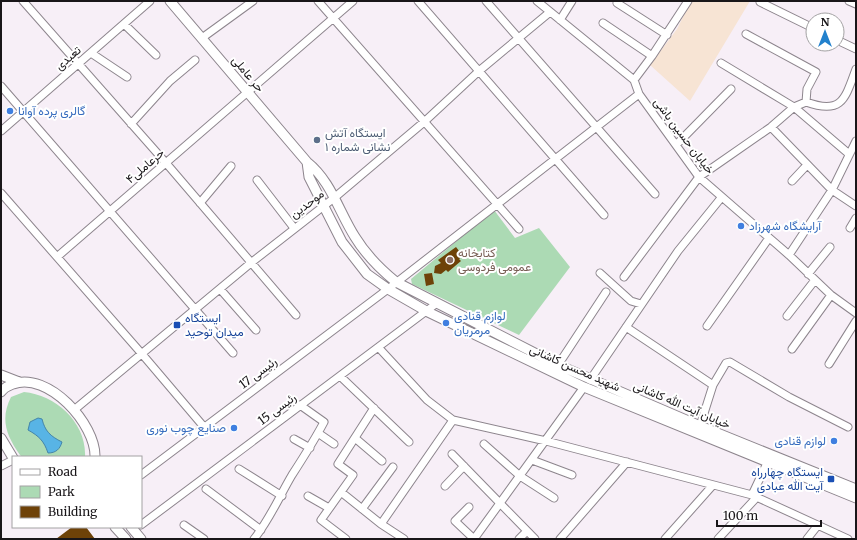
<svg xmlns="http://www.w3.org/2000/svg" width="857" height="540" font-family="Merriweather,Vazirmatn,serif">
<rect width="100%" height="100%" fill="#f7eff7"/>
<path fill="#f7e4d4" d="M691,1H750L690,101L650,65L677,29Z"/>
<path fill="#acdab4" d="M494,210L515,238L539,228L570,267L519,335L412,284L411,279Z
M24,392C56,395 87,423 85,457H22L20,455C6,435 0,419 11,397Z"/>
<path fill="#58b4e5" stroke="#4585a8" d="M38,418L42,419C45,431 50,436 62,442C60,449 56,453 48,453C44,441 39,436 28,430L30,422Z"/>
<path fill="#6e4208" d="M456,247L463,256L459,259L461,261L448,272L446,270L441,274L434,273L435,266L441,263L438,260Z
M432,273L434,284L426,286L424,274Z
M72,527H86L95,539H56Z"/>
<g fill="none" stroke-linecap="round" stroke-linejoin="round">
<g stroke="#8d858d" stroke-width="9">
<path id="minor" d="M23,1L166,163L296,315
M318,1L519,229
M418,1L604,215
M486,1L655,194
M537,1L634,80L639,94L699,177L789,255L831,295L856,313
M849,1L856,4
M760,2L813,28
M617,3L667,35
M560,20L572,1
M603,23L652,56
M124,24L156,55
M746,34L816,72L807,89L806,102
M202,38L253,1
M837,40L856,49
M91,53L127,77
M721,63L794,107L849,154
M634,80L652,56L688,1
M1,86L233,353
M806,102C842,115 845,99 856,69
M131,124L170,81L195,60
M771,127L832,190L856,206
M1,131L150,1
M676,145L731,89
M257,180L294,228
M792,181L807,165
M1,193L142,354L204,427
M200,203L231,166
M850,228L856,218
M789,255L832,190L856,141
M57,257L353,1
M600,273L631,301L641,304
M808,274L830,247
M624,277L699,177L771,127L794,107L806,102
M220,289L256,330
M787,316L815,280
M707,326L769,238
M626,327L713,385
M379,348L427,400L453,420L546,441L752,495L848,539
M792,349L831,295
M829,364L856,321
M558,365L606,292
M340,376L409,442
M590,380L678,251L721,198
M74,410L252,262L334,198L424,122L479,71L550,12
M700,426L713,385L726,363L730,362L789,397L848,427
M318,433L334,444
M355,438L382,461
M294,439L310,448
M484,444L520,476L554,498
M452,454L535,539
M532,460L572,475
M1,466L13,460
M239,469L282,496
M141,475L388,289L639,94
M445,486L464,466
M206,489L261,530
M341,492L381,524L404,539
M752,495L768,461
M308,496L329,508
M469,507L455,521L474,539
M362,509L393,467
M381,524L453,420
M141,525L437,303
M184,525L204,539
M254,539C270,519 279,497 292,475C303,458 314,441 324,422L300,405
M346,539L321,520L353,475L338,464L374,408
M474,539L584,387
M519,539L527,531
M560,539L627,462
M665,539L713,485
M718,539L757,497
M807,539L818,525"/>
</g>
<g stroke="#8d858d" stroke-width="11">
<path id="major" d="M170,1L307,162C331,181 339,212 355,237C366,255 380,269 396,282L558,365L700,426L856,489
M307,162L309,177L342,242L367,274L388,289L428,312L584,387L856,498
M1,375L19,382
M1,392C4,387 8,386 13,384C48,371 96,424 95,457
M1,438L13,458
M115,527L126,539
M131,527L141,539"/>
</g>
<use href="#minor" stroke="#fff" stroke-width="7"/>
<use href="#major" stroke="#fff" stroke-width="9"/>
</g>
<g fill="#3f7fe0" stroke="#fff" stroke-width="1.5">
<circle cx="10" cy="111" r="4"/>
<circle cx="741" cy="226" r="4"/>
<circle cx="446" cy="323" r="4"/>
<circle cx="234" cy="428" r="4"/>
<circle cx="834" cy="441" r="4"/>
</g>
<circle fill="#5c6f8a" stroke="#fff" stroke-width="1.5" cx="317" cy="140" r="4"/>
<circle fill="#8d6e63" stroke="#fff" stroke-width="1.5" cx="450" cy="260" r="4"/>
<g fill="#1a4fb4" stroke="#fff" stroke-width="1.5">
<rect x="173" y="321" width="8" height="8" rx="2"/>
<rect x="827" y="475" width="8" height="8" rx="2"/>
</g>
<g text-anchor="middle" stroke-width="4" stroke-linejoin="round" paint-order="stroke">
<g font-size="12" fill="#191619" stroke="#fff">
<text transform="translate(68 58) rotate(-41)" y="4">تعبدی</text>
<text transform="translate(248 74) rotate(50)" y="4">حر عاملی</text>
<text transform="translate(684 136) rotate(53)" y="4">خیابان حسین باشی</text>
<text transform="translate(145 166) rotate(-41)" y="4">حرعاملی۴</text>
<text transform="translate(307 204) rotate(-37)" y="4">موحدین</text>
<text transform="translate(575 368) rotate(24)" y="4">شهید محسن کاشانی</text>
<text transform="translate(258 373) rotate(-37)" y="4">رئیسی 17</text>
<text transform="translate(682 405) rotate(23)" y="4">خیابان آیت الله کاشانی</text>
<text transform="translate(277 409) rotate(-37)" y="4">رئیسی 15</text>
</g>
<g font-size="12" fill="#366cbe" stroke="#fff" text-anchor="start">
<text x="18" y="115">گالری پرده آوانا</text>
<text x="749" y="230">آرایشگاه شهرزاد</text>
<text x="454" y="320">لوازم قنادی<tspan x="454" dy="14">مرمریان</tspan></text>
<text x="226" y="432" text-anchor="end">صنایع چوب نوری</text>
<text x="826" y="445" text-anchor="end">لوازم قنادی</text>
</g>
<g font-size="12" fill="#4e5e75" stroke="#fff" text-anchor="start">
<text x="325" y="137">ایستگاه آتش<tspan x="325" dy="14">نشانی شماره ۱</tspan></text>
</g>
<g font-size="12" fill="#785e54" stroke="#fff" text-anchor="start">
<text x="458" y="257">کتابخانه<tspan x="458" dy="14">عمومی فردوسی</tspan></text>
</g>
<g font-size="12" fill="#164399" stroke="#fff" text-anchor="start">
<text x="185" y="322">ایستگاه<tspan x="185" dy="14">میدان توحید</tspan></text>
<text x="823" y="476" text-anchor="end">ایستگاه چهارراه<tspan x="823" dy="14">آیت الله عبادی</tspan></text>
</g>
</g>
<rect width="857" height="540" fill="none" stroke="#191619" stroke-width="4"/>
<rect x="12" y="456" width="130" height="72" fill="#ffffff" stroke="#a3a2a3"/>
<rect x="20" y="469" width="20" height="6" fill="#ffffff" stroke="#a3a2a3"/>
<text x="48" y="476" font-size="12" fill="#191619">Road</text>
<rect x="20" y="486" width="20" height="12" fill="#acdab4" stroke="#a3a2a3"/>
<text x="48" y="496" font-size="12" fill="#191619">Park</text>
<rect x="20" y="506" width="20" height="12" fill="#6e4208" stroke="#a3a2a3"/>
<text x="48" y="516" font-size="12" fill="#191619">Building</text>
<g transform="translate(825 32)"><circle r="19" fill="#ffffff" stroke="#a3a2a3"/>
<path d="M0-3L7 15L0 10L-7 15Z" fill="#2281cd"/>
<text y="-6" font-size="11" font-weight="bold" text-anchor="middle" fill="#191619">N</text>
</g>
<path d="M717 520v6h104v-6" fill="none" stroke="#191619" stroke-width="2"/>
<text x="723" y="520" font-size="12" fill="#191619" stroke="#ffffff" stroke-width="3" paint-order="stroke">100 m</text>
</svg>
